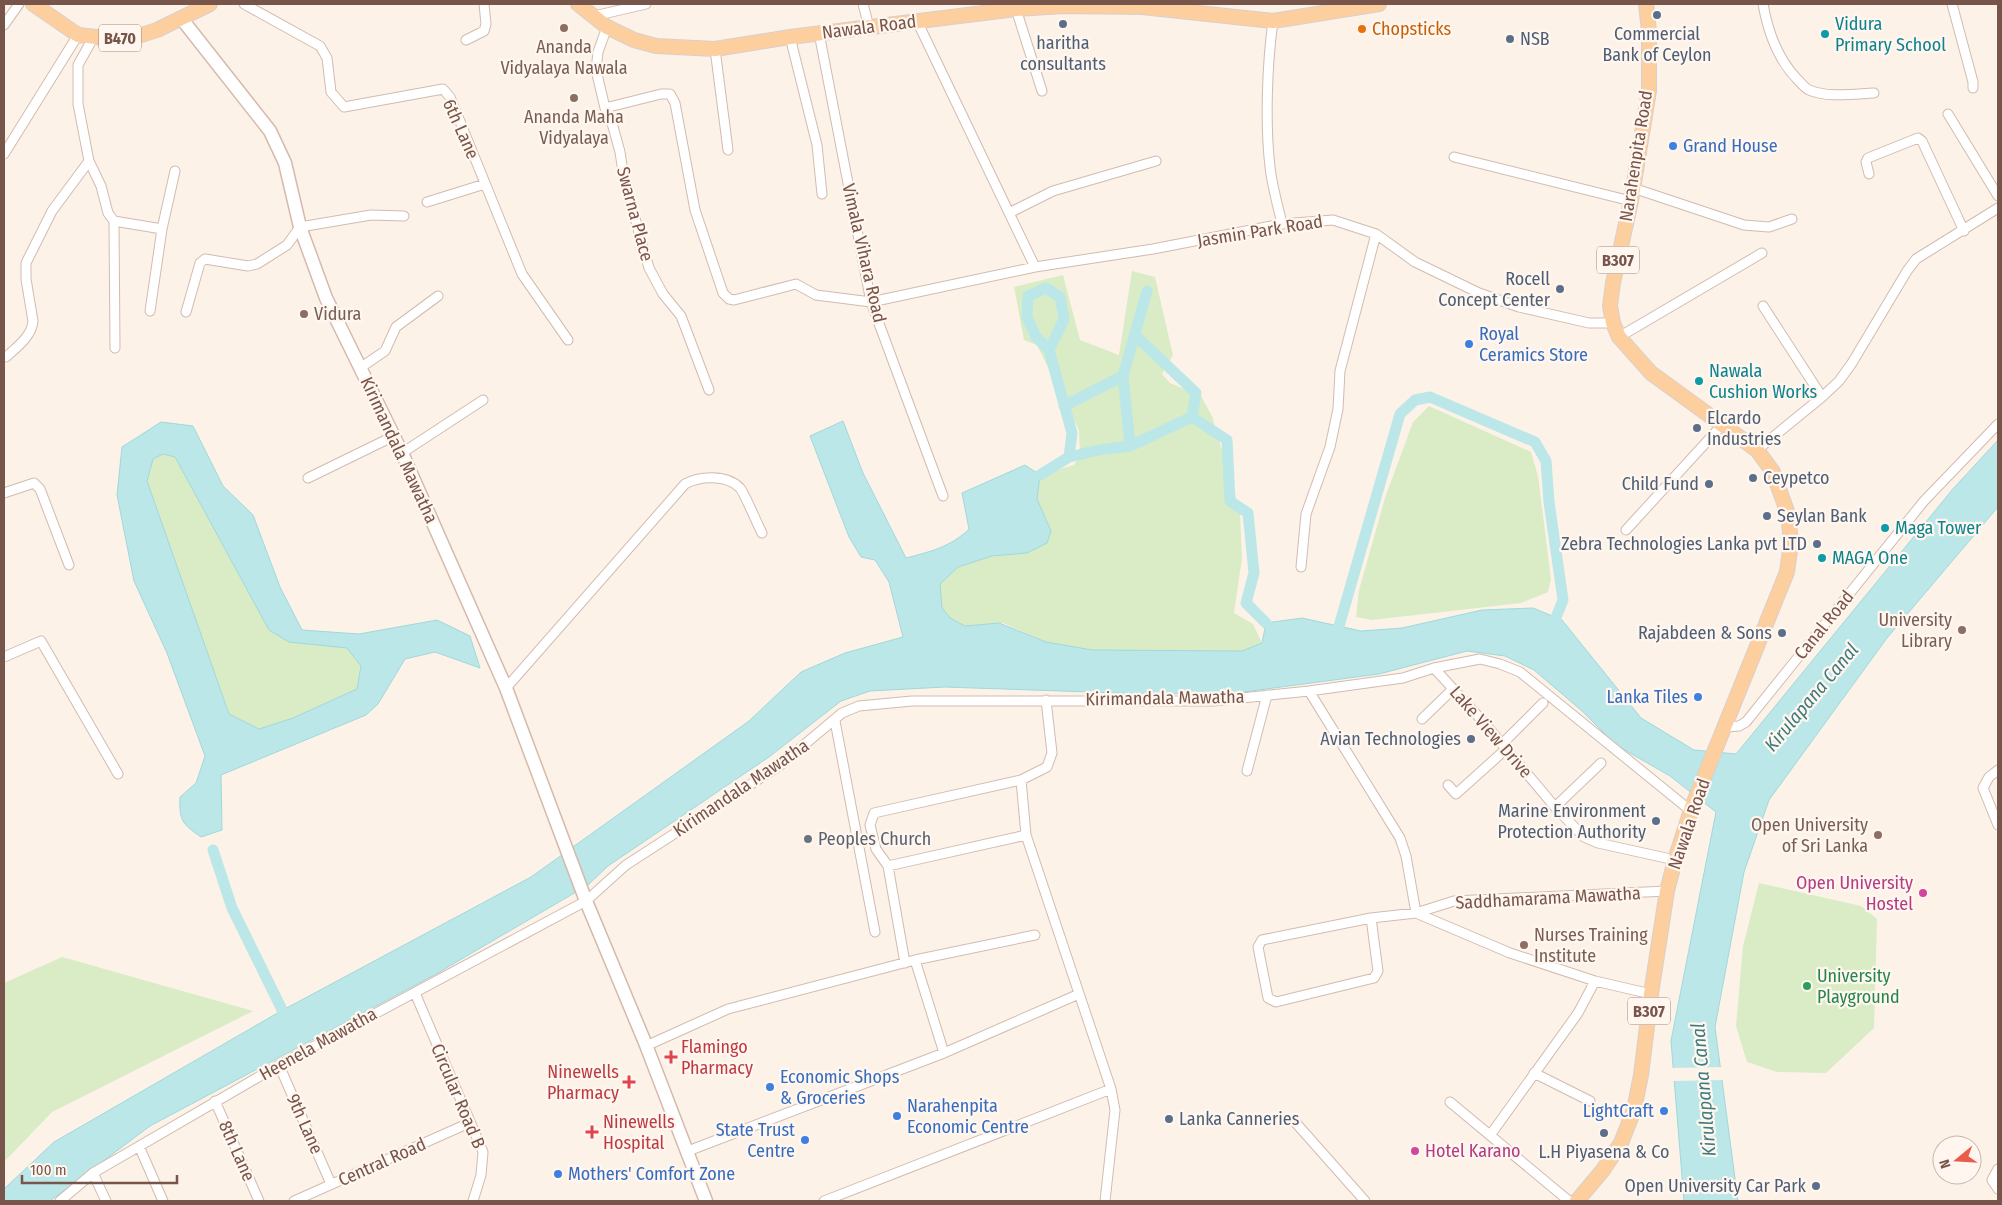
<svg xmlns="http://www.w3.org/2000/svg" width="2002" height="1205" font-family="'Fira Sans Condensed',sans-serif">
<rect width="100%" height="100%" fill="#fdf2e8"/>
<path fill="#d9ecc5" d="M1132,271L1155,277L1173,355L1162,374L1170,383L1201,396L1212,416L1240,513L1242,558L1234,613L1253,624L1262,643L1242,651L1092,650L1046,642L1003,623L965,626L950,618L942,608L940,584L958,567L992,556L1026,553L1051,531L1037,499L1040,475L1074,465L1080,455L1079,430L1037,345L1024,340L1014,287L1063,275L1080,340L1119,355Z
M1429,406L1531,452L1538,476L1551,579L1548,592L1521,603L1372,620L1356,617L1359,590L1385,498L1413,422Z
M163,454L175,457L269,630L289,642L347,648L361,666L357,689L293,718L259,729L229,714L147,481L153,459Z
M1759,883L1861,906L1877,919L1874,1028L1826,1073L1777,1072L1747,1062L1736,1026L1743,946Z
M62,957L253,1011L52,1112L4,1162V983Z"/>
<path fill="#bbe7e8" stroke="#a1d8da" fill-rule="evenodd" d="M843,421L863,473L906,558C929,552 951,547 969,529L962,493L1025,465L1040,475L1037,499L1051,531L1047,543L1027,553L992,556L958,567L940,584L942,608L950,618L965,626L999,623L1046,642L1092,650L1242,651L1262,643L1266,623L1302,618L1361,631L1402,628L1482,610L1533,608L1562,620L1641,718L1694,750L1736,754L1952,490L1998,440V507L1887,638L1769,800L1744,872L1715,1027L1738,1201H1684L1671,1041L1716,812L1670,776L1616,745L1582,711L1534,670L1505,656L1467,651L1379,674L1236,693L1148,694L945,687L870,691L841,701L769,757L608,866L588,885L436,974L150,1126L50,1201H4V1189L54,1142L281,1011L531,877L749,721L801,672L845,653L903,637L889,582L875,560L861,557L849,537L810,436Z
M161,422L193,426L223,486L253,515L280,587L302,630L359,634L437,620L470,636L480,668L435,652L405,659L378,704L366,715L221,775L222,830L201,837C182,824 179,820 180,797L196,783L205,756L167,653L134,581L117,495L122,447ZM163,454L175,457L269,630L289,642L347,648L361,666L357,689L293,718L259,729L229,714L147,481L153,459Z"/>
<path fill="#fdf2e8" d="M1723,1067L1725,1080L1672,1081L1671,1068Z"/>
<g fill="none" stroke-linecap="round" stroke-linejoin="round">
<path stroke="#bbe7e8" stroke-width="11" d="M1135,335L1196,393L1192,417
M1064,406L1123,376
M1130,446L1123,376L1147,291
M1069,457L1099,450L1130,446L1192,417L1227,440L1230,501L1248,513L1254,573L1246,603L1266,623
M1040,475L1069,457L1072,433L1049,350L1036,337L1027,317L1028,296L1046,288L1060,297L1064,319L1049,350
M1335,640L1400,414L1415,400L1430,397L1535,442L1546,461L1549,502L1563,600L1551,630
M213,850L232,908L289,1024"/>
<g stroke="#d2bbaf" stroke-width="11">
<path id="street" d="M244,4L320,46L327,58L331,92L344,107L443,89L450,97L522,274L568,340
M863,4L869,27
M1763,4C1768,32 1777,59 1798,80C1801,83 1805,88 1809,90C1828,98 1854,94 1874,93
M1952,4L1973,82V88
M1016,9L1042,91
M594,16L646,4
M917,21L1035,267
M1273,21C1267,65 1265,123 1270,167C1272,186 1278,206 1282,224
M4,25L19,4
M607,27L598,52L596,70L605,108L612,123L620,152L624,179L649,268L663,294L681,316L709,390
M819,33L871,302L943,496
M790,37L817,145L822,194
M466,40L484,31L486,24L484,4
M715,49L728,150
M605,108L661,94H670L675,103L695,210L723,293L729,299L734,300L796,284L816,295L871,302L1035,267L1153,249L1282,224L1333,220L1376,234L1415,262L1479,293L1519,307L1589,323H1613
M1948,114L1998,196
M4,154L78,35
M1454,157L1631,201
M89,161L101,186L108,213L114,221L115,348
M1869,174L1866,162L1868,158L1918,138L1922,141L1964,231
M1633,188L1744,225L1769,227L1792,219
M427,202L485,184
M1009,213L1053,191L1156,161
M114,221L162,229
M1763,306L1822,397
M150,311L162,229L175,171
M186,312L200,263L205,259L248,266L257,264L287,245L300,227L371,215L404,216
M1619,337L1762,253
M6,357C17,347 32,336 33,321L26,279V263L52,211L89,161L78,104V65L93,38
M360,368L385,351L396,327L438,296
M1757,450L1822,397L1839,381L1852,363L1907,271L1916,259L1998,208
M402,453L483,400
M308,478L394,436
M4,493L34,483L40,489L69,565
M1626,530L1722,425
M1301,567L1306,514L1330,447L1338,409L1340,371L1376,234
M4,657L41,641L118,774
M1434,668L1487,726L1555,807L1584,837L1598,843L1675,860
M506,688L685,484C699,476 727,474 740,488C745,494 757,524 762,533
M1309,691L1403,678L1434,668L1480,659L1500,664L1520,672L1691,811
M1422,719L1453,689
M835,721L875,932
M1725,727L1739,726L1746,722L1924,501L1998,424
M1502,744L1543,703
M1998,770L1989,777L1983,788L1998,825
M1247,771L1267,695
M1021,780L1047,767L1052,753L1046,700
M1448,785L1456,794L1506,749
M1555,807L1601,763
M1026,835L1021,780L874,813L870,825L876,849L888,866L1026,835L1111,1089L1115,1110L1105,1201
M888,866L905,963
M1371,918L1378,971L1374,978L1276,1002L1268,998L1258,947L1262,940L1371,918L1416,913L1454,901L1667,891
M915,960L944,1053
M415,993L483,1152L481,1175L473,1201
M646,1046L728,1009L915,960L1035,935
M279,1065L331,1184
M1534,1073L1590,1101
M215,1101L259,1201
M1450,1102L1569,1201
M1295,1122L1365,1201
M1491,1134L1578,1013L1595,981
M139,1146L163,1201
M688,1151L944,1053L1079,994
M1998,1169L1992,1180L1998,1189
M93,1173L106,1201
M60,1201L93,1173L279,1065L586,901L626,865L779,766L842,713L859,706L912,701H1213L1309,691L1400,838L1406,856L1416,913L1510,953L1595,981L1651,994
M294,1201L469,1123
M824,1201L1111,1089"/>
</g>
<g stroke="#d5baac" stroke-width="15">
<path id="secondary" d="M181,18L270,131L285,163L300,227L326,298L402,453L506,688L586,901L646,1045L706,1201"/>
</g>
<g stroke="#d9cfcc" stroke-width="16">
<path id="primary" d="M33,4L78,35L115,39L135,37L157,30L210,4
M578,4L607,27L634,40L656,46L715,49L790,37L1016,9L1064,6L1142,7L1273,21L1379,4
M1577,1201L1603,1170L1621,1143L1634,1110L1641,1075L1651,994L1667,891L1675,860L1692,807L1787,572L1791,543L1788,514L1773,472L1757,450L1651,373L1619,337L1613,323L1610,306L1613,283L1631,201L1649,91V31L1646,4"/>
</g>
<use href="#street" stroke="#fff" stroke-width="9"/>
<use href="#secondary" stroke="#fff" stroke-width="12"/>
<use href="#primary" stroke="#fdcf9f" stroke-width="14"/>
</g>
<g fill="#5c6f8a" stroke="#fff7ef" stroke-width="2">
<circle cx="1657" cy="15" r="5"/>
<circle cx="1063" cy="24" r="5"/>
<circle cx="1510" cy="39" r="5"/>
<circle cx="1560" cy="289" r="5"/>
<circle cx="1697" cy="428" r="5"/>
<circle cx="1753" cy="478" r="5"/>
<circle cx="1709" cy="484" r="5"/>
<circle cx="1767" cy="516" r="5"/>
<circle cx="1817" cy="544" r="5"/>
<circle cx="1782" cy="633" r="5"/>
<circle cx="1471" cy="739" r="5"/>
<circle cx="1656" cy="821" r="5"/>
<circle cx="1169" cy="1119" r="5"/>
<circle cx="1604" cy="1133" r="5"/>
<circle cx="1816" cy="1186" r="5"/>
</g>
<g fill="#8d6e63" stroke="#fff7ef" stroke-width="2">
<circle cx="564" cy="28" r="5"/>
<circle cx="574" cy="98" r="5"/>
<circle cx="304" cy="314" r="5"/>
<circle cx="1962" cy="630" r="5"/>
<circle cx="1878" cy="835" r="5"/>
<circle cx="1524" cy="945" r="5"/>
</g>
<circle fill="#e8710a" stroke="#fff7ef" stroke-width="2" cx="1362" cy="29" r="5"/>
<g fill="#0f9aa8" stroke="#fff7ef" stroke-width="2">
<circle cx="1825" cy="34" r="5"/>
<circle cx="1699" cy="381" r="5"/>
<circle cx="1885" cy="528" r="5"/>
<circle cx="1822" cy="558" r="5"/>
</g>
<g fill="#3f7fe0" stroke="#fff7ef" stroke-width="2">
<circle cx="1673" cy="146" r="5"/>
<circle cx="1469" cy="344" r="5"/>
<circle cx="1698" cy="697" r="5"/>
<circle cx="770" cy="1087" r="5"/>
<circle cx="1664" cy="1111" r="5"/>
<circle cx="897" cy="1116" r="5"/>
<circle cx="805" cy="1140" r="5"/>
<circle cx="558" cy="1174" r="5"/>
</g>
<circle fill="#6b7280" stroke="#fff7ef" stroke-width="2" cx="808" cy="839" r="5"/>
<g fill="#d1479c" stroke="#fff7ef" stroke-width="2">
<circle cx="1923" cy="893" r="5"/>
<circle cx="1415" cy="1151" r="5"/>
</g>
<circle fill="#2e9e5b" stroke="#fff7ef" stroke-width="2" cx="1807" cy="986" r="5"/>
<g fill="#e0444e" stroke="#fff7ef" stroke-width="2">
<path d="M668.5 1049.5h5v5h5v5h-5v5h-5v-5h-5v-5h5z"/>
<path d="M626.5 1074.5h5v5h5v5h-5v5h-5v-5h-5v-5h5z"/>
<path d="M589.5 1124.5h5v5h5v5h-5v5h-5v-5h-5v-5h5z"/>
</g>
<g text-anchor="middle" stroke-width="4.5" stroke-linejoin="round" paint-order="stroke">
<g fill="#fff7ef" stroke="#a0867c" stroke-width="1">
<rect x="99" y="24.5" width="42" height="27" rx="4"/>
<rect x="1597" y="246.5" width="42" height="27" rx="4"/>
<rect x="1628" y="997.5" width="42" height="27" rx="4"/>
</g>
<g font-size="16" font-weight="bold" fill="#78554a">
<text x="120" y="44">B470</text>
<text x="1618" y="266">B307</text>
<text x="1649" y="1017">B307</text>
</g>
<g font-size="18" fill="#0d838f" stroke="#fff7ef" text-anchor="start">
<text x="1835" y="30">Vidura<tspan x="1835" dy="21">Primary School</tspan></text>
<text x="1709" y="377">Nawala<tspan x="1709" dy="21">Cushion Works</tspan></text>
<text x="1895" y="534">Maga Tower</text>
<text x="1832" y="564">MAGA One</text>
</g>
<g font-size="18" fill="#78554a" stroke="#fff7ef">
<text transform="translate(869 27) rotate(-7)" y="6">Nawala Road</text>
<text transform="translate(461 129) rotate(66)" y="6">6th Lane</text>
<text transform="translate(1636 156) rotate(-81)" y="6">Narahenpita Road</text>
<text transform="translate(635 214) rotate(75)" y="6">Swarna Place</text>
<text transform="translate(1260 231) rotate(-9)" y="6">Jasmin Park Road</text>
<text transform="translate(864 253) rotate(77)" y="6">Vimala Vihara Road</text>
<text transform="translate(399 450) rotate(65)" y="6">Kirimandala Mawatha</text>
<text transform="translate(1824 625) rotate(-51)" y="6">Canal Road</text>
<text transform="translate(1165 698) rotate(-1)" y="6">Kirimandala Mawatha</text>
<text transform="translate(1491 732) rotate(49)" y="6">Lake View Drive</text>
<text transform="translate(741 788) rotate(-34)" y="6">Kirimandala Mawatha</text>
<text transform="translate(1689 824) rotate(-71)" y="6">Nawala Road</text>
<text transform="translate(1548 898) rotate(-3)" y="6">Saddhamarama Mawatha</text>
<text transform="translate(318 1044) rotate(-29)" y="6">Heenela Mawatha</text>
<text transform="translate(458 1096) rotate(67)" y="6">Circular Road B</text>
<text transform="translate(305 1124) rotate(66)" y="6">9th Lane</text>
<text transform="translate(237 1151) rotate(66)" y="6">8th Lane</text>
<text transform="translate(382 1162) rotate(-24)" y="6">Central Road</text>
</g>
<g font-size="18" fill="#c56008" stroke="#fff7ef" text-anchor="start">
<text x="1372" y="35">Chopsticks</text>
</g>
<g font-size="18" fill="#4e5e75" stroke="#fff7ef" text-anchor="end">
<text x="1657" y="40" text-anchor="middle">Commercial<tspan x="1657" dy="21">Bank of Ceylon</tspan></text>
<text x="1520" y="45" text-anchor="start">NSB</text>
<text x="1063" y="49" text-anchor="middle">haritha<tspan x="1063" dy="21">consultants</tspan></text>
<text x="1550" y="285">Rocell<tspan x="1550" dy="21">Concept Center</tspan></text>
<text x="1707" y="424" text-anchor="start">Elcardo<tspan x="1707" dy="21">Industries</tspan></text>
<text x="1763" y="484" text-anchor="start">Ceypetco</text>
<text x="1699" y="490">Child Fund</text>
<text x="1777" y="522" text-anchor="start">Seylan Bank</text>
<text x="1807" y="550">Zebra Technologies Lanka pvt LTD</text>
<text x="1772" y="639">Rajabdeen &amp; Sons</text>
<text x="1461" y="745">Avian Technologies</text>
<text x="1646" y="817">Marine Environment<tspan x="1646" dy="21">Protection Authority</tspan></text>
<text x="1179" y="1125" text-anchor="start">Lanka Canneries</text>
<text x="1604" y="1158" text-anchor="middle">L.H Piyasena &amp; Co</text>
<text x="1806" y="1192">Open University Car Park</text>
</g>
<g font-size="18" fill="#785e54" stroke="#fff7ef">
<text x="564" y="53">Ananda<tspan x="564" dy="21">Vidyalaya Nawala</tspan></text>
<text x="574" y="123">Ananda Maha<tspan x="574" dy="21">Vidyalaya</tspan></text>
<text x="314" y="320" text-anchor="start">Vidura</text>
<text x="1952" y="626" text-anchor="end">University<tspan x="1952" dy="21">Library</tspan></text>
<text x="1868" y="831" text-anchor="end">Open University<tspan x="1868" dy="21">of Sri Lanka</tspan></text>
<text x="1534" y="941" text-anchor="start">Nurses Training<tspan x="1534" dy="21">Institute</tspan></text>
</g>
<g font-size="18" fill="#366cbe" stroke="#fff7ef" text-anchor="start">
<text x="1683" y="152">Grand House</text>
<text x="1479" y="340">Royal<tspan x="1479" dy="21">Ceramics Store</tspan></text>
<text x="1688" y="703" text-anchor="end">Lanka Tiles</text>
<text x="780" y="1083">Economic Shops<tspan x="780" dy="21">&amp; Groceries</tspan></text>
<text x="907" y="1112">Narahenpita<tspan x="907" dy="21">Economic Centre</tspan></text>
<text x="1654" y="1117" text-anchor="end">LightCraft</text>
<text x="795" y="1136" text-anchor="end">State Trust<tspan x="795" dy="21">Centre</tspan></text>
<text x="568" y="1180">Mothers' Comfort Zone</text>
</g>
<g font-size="18" fill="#5b616d" stroke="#fff7ef" text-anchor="start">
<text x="818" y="845">Peoples Church</text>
</g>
<g font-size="18" fill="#b23c85" stroke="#fff7ef" text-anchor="end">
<text x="1913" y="889">Open University<tspan x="1913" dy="21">Hostel</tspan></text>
<text x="1425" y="1157" text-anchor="start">Hotel Karano</text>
</g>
<g font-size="18" fill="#27864d" stroke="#fff7ef" text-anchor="start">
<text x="1817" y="982">University<tspan x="1817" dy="21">Playground</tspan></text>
</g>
<g font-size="18" fill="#be3a42" stroke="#fff7ef" text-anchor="start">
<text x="681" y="1053">Flamingo<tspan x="681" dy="21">Pharmacy</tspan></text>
<text x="619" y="1078" text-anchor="end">Ninewells<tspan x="619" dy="21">Pharmacy</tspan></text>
<text x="603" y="1128">Ninewells<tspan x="603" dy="21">Hospital</tspan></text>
</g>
<g font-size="19" font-style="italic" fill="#3d7b7e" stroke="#fff7ef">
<text transform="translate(1811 697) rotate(-50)" y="7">Kirulapana Canal</text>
<text transform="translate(1703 1090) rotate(-95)" y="7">Kirulapana Canal</text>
</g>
</g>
<rect width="2002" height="1205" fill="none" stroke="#78554a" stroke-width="10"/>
<g transform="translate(1957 1160) rotate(252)"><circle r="24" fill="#fff7ef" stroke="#c9b6ad"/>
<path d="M0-4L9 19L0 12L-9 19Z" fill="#ea5b4a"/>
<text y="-8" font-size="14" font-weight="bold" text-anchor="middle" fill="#78554a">N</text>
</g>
<path d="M22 1175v8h155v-8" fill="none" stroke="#78554a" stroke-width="2.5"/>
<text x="30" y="1175" font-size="15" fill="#78554a" stroke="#fff7ef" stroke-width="4" paint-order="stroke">100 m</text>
</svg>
